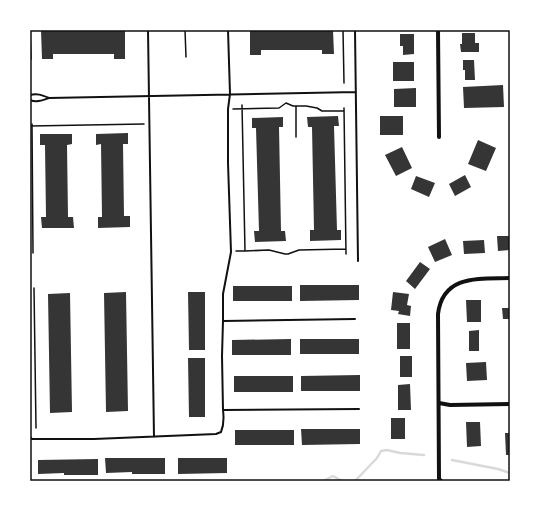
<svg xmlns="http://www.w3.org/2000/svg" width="540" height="511" font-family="Inter,sans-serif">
<rect width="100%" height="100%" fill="#fff"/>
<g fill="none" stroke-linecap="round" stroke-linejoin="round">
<path stroke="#d9d9d9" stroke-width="2.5" d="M452,460L498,469L510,473
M323,481L333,476L342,481
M355,481L377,458L381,451L387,450L400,453L424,455"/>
</g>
<path fill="#353535" d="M41,30H53V31L125,30V59H114V54H53V59H42Z
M250,30H333L334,54H322V50H261V55H250Z
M462,33H475V43H479V52H461L460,44H462Z
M400,34H414V54L403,55V46H400Z
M463,60H474L475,80H465V70H463Z
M393,62H414V81H393Z
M503,85L504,107L464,108L463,87Z
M416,88V107H394V89Z
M338,116L339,126H334L337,230H341V240L310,241V230H314L312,127H308L307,117Z
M380,116H403V135H380Z
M283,117V127H279L281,231H285L286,241L255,242L254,231H259L256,128H252V118Z
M128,133V144H123L124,216H130V227L98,228V217H102L101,144L96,145V134Z
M40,134H72V144L67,145L68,217H73L74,228H42L41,217H46L45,145H40Z
M478,140L496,148L486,171L468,164Z
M402,147L412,168L396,176L385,155Z
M465,175L471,187L455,196L449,184Z
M416,176L435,183L429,197L411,189Z
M497,236H510V250L498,251Z
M445,239L452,255L435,262L428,247Z
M484,240L485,253L464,254L463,241Z
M420,262L430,269L415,289L406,281Z
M300,285H359V300L300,301Z
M233,286H292V301H233Z
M126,292L128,411L106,412L104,293Z
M188,292H205V350H189Z
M393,292L409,294L407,305L411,306L410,316L398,314L399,311L391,310Z
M70,293L72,412L50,413L48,294Z
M466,300H481V322H467Z
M502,308H510V319H503Z
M397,323H410V349H397Z
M479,330V351H469V331Z
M291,339V355H232V340Z
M300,339H359V354H300Z
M400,356H412V377H400Z
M188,358H205V417H189Z
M486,362L487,380L467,381L466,363Z
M360,375V391H301V376Z
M234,376H293V392H234Z
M410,384L411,410H398V385Z
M391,418H405V439H391Z
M466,422H480L481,446L467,447Z
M301,429H360V444L302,445Z
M235,430H294V445H235Z
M505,433H510V455H506Z
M105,458H165V474H132V472L106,473Z
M178,458H227V473L178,474Z
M98,459V475H64V473L38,474V460Z"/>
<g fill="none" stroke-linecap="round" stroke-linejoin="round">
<path stroke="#111" stroke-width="1.5" d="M30,30L31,59
M185,30L186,57
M343,30L344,83
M242,105L245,251L269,250L285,254H288L299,250L346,249
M344,108L346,254
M233,109L279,108L286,103L293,106H306L317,108L322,111H344
M32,124L33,253
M30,126L144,124
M296,137V106
M236,251H245
M34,288L36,428"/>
<path stroke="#111" stroke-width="2" d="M148,30C151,166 151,301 154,437
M355,30L358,261
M30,95C37,93 42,95 49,98
M30,100C37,103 43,100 49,98L356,92
M223,321V294L231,252L228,163V109L230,94L228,30
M223,410L222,356L223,321L355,319
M30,437L32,439H94L216,434L221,432C224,425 224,418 223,410L359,409"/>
<path stroke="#111" stroke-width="4" d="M438,30L439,137
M439,403L450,405L510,404
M441,481L439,479L438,314C443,274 480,279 510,278"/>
</g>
<rect width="540" height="511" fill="none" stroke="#ffffff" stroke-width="62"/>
<rect x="31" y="31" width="478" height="449" fill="none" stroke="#111" stroke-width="1.5"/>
</svg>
